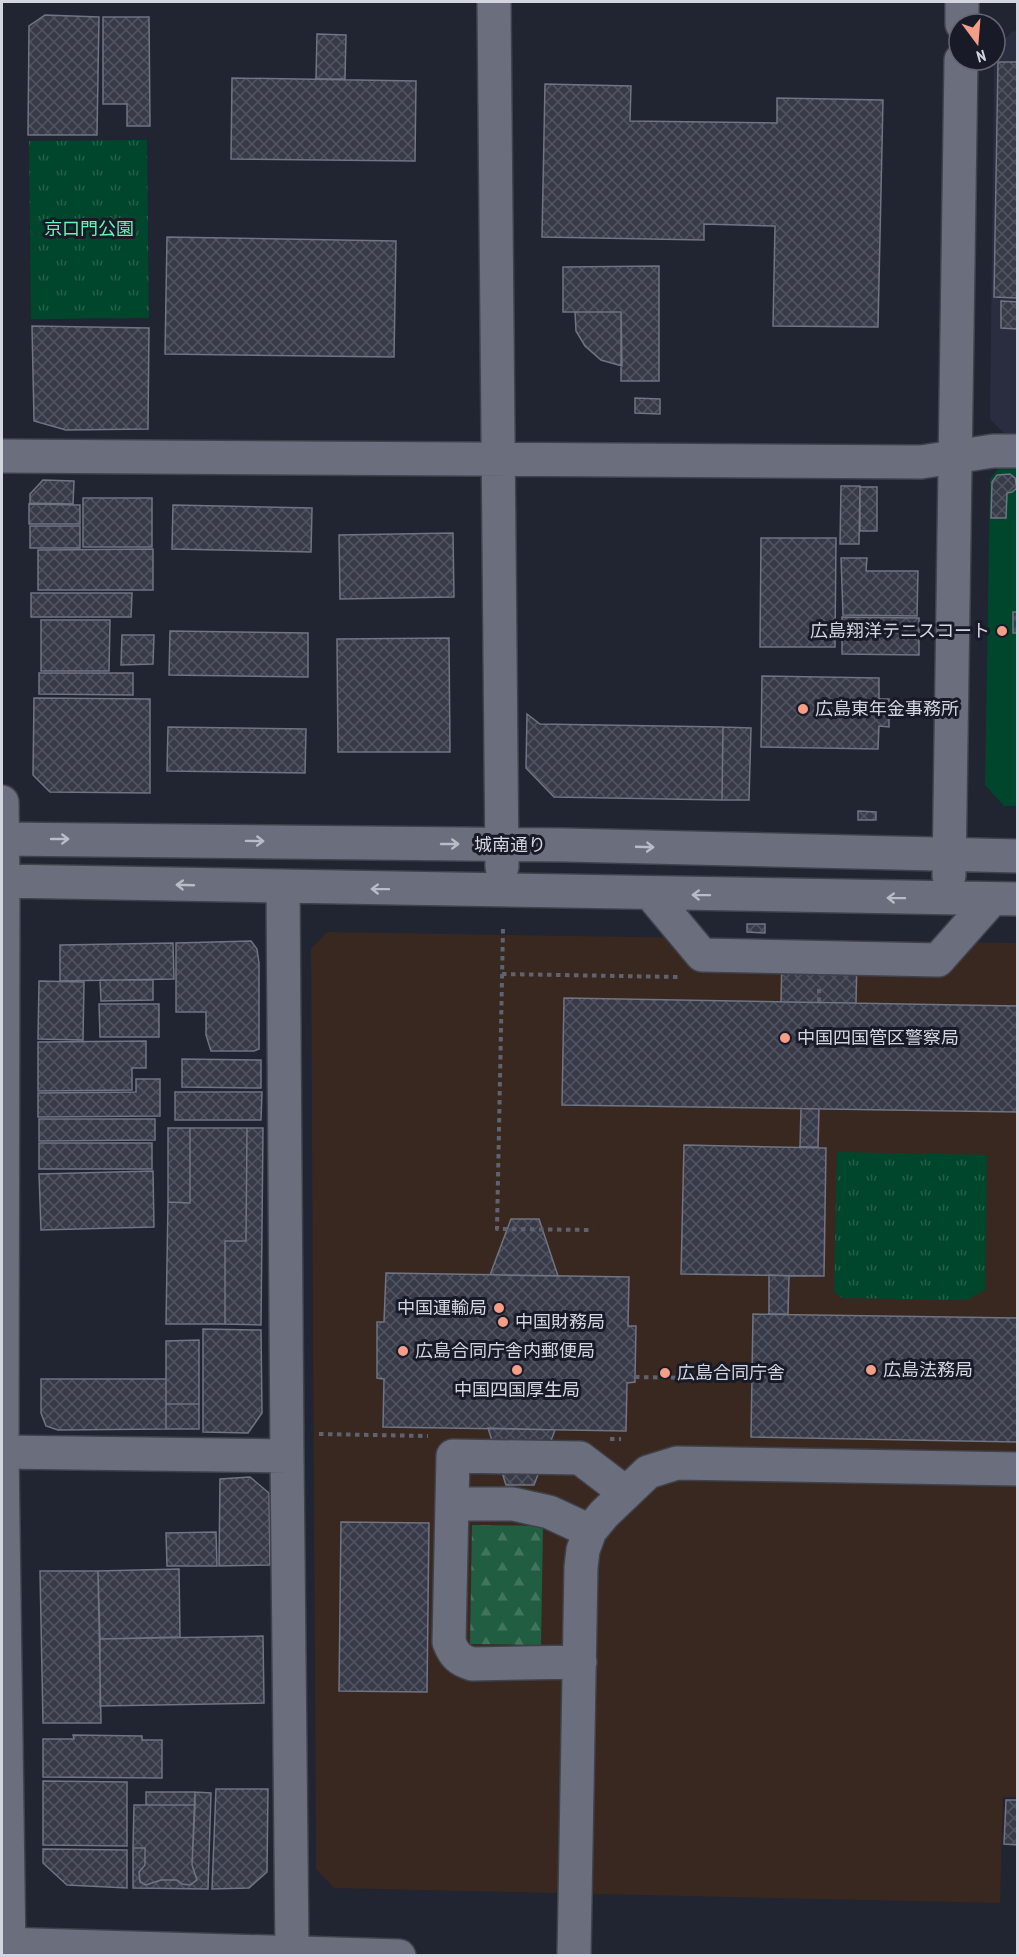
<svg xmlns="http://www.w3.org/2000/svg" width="1019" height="1957" font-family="'PT Sans Narrow','Noto Sans JP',sans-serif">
<defs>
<pattern id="grass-tufts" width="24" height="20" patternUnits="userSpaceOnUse" patternTransform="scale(1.5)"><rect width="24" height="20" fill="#00462c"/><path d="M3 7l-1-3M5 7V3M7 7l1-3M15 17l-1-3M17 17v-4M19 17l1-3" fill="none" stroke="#24604a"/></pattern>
<pattern id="forest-firs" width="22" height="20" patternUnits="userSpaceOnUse" patternTransform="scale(1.5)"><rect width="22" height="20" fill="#205d41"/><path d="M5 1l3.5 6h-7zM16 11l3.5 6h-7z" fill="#40745c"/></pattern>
<pattern id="building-cross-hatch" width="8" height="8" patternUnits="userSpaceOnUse" patternTransform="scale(1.5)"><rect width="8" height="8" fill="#373a47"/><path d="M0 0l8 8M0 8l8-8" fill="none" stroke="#535661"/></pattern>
</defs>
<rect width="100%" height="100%" fill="#212431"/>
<path fill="#392820" d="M327,932L1017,943L1018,1797H1003L1000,1903L334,1888L316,1869L311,949Z"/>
<path fill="#292d3f" d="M1013,31L1017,32V437H1008L990,419L994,60H995V48Z"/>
<path fill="url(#grass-tufts)" d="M147,140L149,318L31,319L29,141Z
M837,1152L987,1155L985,1290L967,1300L842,1298L834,1292Z"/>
<path fill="url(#forest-firs)" d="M472,1525L543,1526L541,1645L470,1644Z"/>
<path fill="#00462c" d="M1004,463H1017V806H1004L985,785L990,478Z"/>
<path fill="url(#building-cross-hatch)" stroke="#707483" stroke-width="1.5" d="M45,15L99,17L97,135H28L29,26Z
M103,17H149L150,126H127V104H103Z
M317,34L346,35L345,79H316Z
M998,62H1018V298L994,297Z
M232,78L416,81L415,161L231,159Z
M545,84L631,86L630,121L777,123V98L883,100L878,327L773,326L775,226L704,224V240L542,237Z
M167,237L396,241L394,357L165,354Z
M659,266V381H621V312H563V267Z
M1001,301L1018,302V329L1001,328Z
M575,312H621L622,366L601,360L585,346L576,331Z
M32,326L149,328L148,429L66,430L34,421Z
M635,398L660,399V414L635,413Z
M1010,474L1015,478L1017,488L1012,492L1007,493L1006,518H991L992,482L997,475Z
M43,480L74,481L73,504L30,503V494Z
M841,486H860L859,544H840Z
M860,487H877V531H860Z
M83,498H152V547H83Z
M29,504L80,505V524H29Z
M173,505L312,508L311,552L172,549Z
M30,526H80V548H30Z
M453,533L454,597L340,599L339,535Z
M761,538H836L835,647H760Z
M153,549V590H38V550Z
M841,558H867L866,571H918L917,616L843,615Z
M31,593H132L131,617H31Z
M1013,612H1018V633H1013Z
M842,617L919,618V655L842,654Z
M41,620H110L109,671H41Z
M170,631L308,633V677L169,675Z
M122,635H154L153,664L121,665Z
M449,638L450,752H338L337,639Z
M39,673H133V695L39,694Z
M762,676L879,678V699H889V727L879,726L878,749L761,747Z
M34,698L150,699V793L50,792L33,775Z
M527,714L540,724L723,727L722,800L554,797L526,768Z
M168,727L306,729L305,773L167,771Z
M723,727L751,728L749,800H722Z
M858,811L876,812V820H858Z
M747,924H765V933L747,932Z
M251,941L257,949L259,963V1049L254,1051H211L206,1035V1012H176V943Z
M173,943L174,979L60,981V945Z
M782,958L857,959L856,1003L781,1002Z
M100,980H153V1000L101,1001Z
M39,981L84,982L83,1040L38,1039Z
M564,998L1018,1006V1112L562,1105Z
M99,1004H159V1037H100Z
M146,1041V1068H132V1090L38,1091V1042Z
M182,1059L261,1060V1088L182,1087Z
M136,1079H160V1116L38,1117V1093L136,1092Z
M175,1092H262L261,1120H175Z
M801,1109H819L818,1147H800Z
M39,1119H155V1140L39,1141Z
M168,1128H190V1203L168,1202Z
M190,1128H247L246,1241H225V1324H166L168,1202L190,1203Z
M247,1128H263L261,1325L225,1324V1241H246Z
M39,1143H152V1169H39Z
M684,1145L826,1148L824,1276L681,1274Z
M153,1171L154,1227L41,1230L39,1174Z
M511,1219H539L558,1276L490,1275Z
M386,1273L629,1277L628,1326H636L635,1377V1382L627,1383L626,1431L383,1427L384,1379L377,1378V1322H384Z
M769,1275L789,1276L788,1314H769Z
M753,1314L1018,1318V1442L751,1437Z
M203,1329L261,1330L262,1413L248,1433L203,1432Z
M199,1340V1404H166V1341Z
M41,1379H166V1429L58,1430L46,1426L41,1413Z
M166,1404H199V1429H166Z
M488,1428L555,1430L534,1485H506Z
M250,1477L269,1493L270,1565L219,1566L220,1479Z
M341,1522L429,1523L427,1692L339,1691Z
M216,1532L217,1566H167L166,1533Z
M179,1569L180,1637L100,1639L98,1571Z
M40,1571H98L101,1723H43Z
M263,1636L264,1703L100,1706V1639Z
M73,1735L142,1736V1740H162V1778L43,1777V1739H74Z
M43,1781L127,1782V1846L43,1845Z
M216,1789H268L267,1872L249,1888L212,1889Z
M146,1792H195V1805H146Z
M195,1792L211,1793L208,1889L133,1888V1848H145V1865L139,1872L140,1882L146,1885L161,1880H177L182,1884L190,1885L197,1880L192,1865Z
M1006,1800H1018V1845L1004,1844Z
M134,1805H195L192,1865L197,1880L190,1885L182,1884L177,1880H161L146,1885L140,1882L139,1872L145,1865V1848H133Z
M43,1849L127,1850V1888L67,1885L43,1863Z"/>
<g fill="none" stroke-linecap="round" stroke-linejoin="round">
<g stroke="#3f414b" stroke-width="36">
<path id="minor" d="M494,2L502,867
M962,24V2
M2,456L921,462L993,451H1018
M2,802L3,881L2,1452L9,1956
M2,839L565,845L1018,856
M949,876L961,60
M2,881L1018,899
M283,888L287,1456L292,1952
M651,894L702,955L938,960L992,899
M2,1452L287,1456
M453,1504H513L549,1512L590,1531
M580,1662L472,1664C459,1660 454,1655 449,1642L453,1456L580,1458L626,1493
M2,1944L399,1956
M574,1956L581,1567L583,1550L590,1531L604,1514L648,1472L677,1463L1018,1469"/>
</g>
<path stroke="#60636f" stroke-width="4" stroke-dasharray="4.5 4.5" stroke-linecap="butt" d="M503,929L497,1229L593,1230
M502,974L678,977
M819,1002V989
M635,1377L752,1379
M319,1434L428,1436
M610,1439H621"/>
<use href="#minor" stroke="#6a6e7d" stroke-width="33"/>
</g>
<defs><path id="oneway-shaft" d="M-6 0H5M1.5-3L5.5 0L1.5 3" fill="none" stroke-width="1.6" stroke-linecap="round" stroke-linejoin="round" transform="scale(1.5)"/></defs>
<g stroke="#b9bcc6">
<use href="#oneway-shaft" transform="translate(60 839)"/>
<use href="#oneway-shaft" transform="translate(255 841) rotate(1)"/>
<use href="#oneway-shaft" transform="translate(450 844)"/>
<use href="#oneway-shaft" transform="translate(645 847) rotate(2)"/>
<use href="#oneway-shaft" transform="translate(185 885) rotate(-178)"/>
<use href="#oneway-shaft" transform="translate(380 889) rotate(-179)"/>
<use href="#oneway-shaft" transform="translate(701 895) rotate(-179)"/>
<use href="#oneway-shaft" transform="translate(896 898) rotate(-179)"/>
</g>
<g fill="#f49e87" stroke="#181b27" stroke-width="2">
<circle cx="1002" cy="631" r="6"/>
<circle cx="803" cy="709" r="6"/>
<circle cx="785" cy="1038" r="6"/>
<circle cx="499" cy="1308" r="6"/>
<circle cx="503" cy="1322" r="6"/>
<circle cx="403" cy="1351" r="6"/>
<circle cx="517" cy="1370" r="6"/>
<circle cx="871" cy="1370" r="6"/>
<circle cx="665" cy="1373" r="6"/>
</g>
<g text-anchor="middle" stroke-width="6" stroke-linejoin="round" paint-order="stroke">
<g font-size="18" fill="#63f7b4" stroke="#181b27">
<text x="89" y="235">京口門公園</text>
</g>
<g font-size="18" fill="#d3d6de" stroke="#181b27" text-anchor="start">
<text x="990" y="637" text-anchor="end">広島翔洋テニスコート</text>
<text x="815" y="715">広島東年金事務所</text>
<text x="797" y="1044">中国四国管区警察局</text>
<text x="487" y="1314" text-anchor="end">中国運輸局</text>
<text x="515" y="1328">中国財務局</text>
<text x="415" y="1357">広島合同庁舎内郵便局</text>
<text x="883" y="1376">広島法務局</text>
<text x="677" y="1379">広島合同庁舎</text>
<text x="517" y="1396" text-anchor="middle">中国四国厚生局</text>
</g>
<g font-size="18" fill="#d3d6de" stroke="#181b27">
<text x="510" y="851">城南通り</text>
</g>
</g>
<rect width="1019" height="1957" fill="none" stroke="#d3d6de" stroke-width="6"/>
<g transform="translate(977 42) rotate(164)"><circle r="28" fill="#181b27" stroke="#636670" stroke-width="1.5"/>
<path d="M0-4.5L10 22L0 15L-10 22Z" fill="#f49e87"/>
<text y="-9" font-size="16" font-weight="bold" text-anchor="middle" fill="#d3d6de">N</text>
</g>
</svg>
